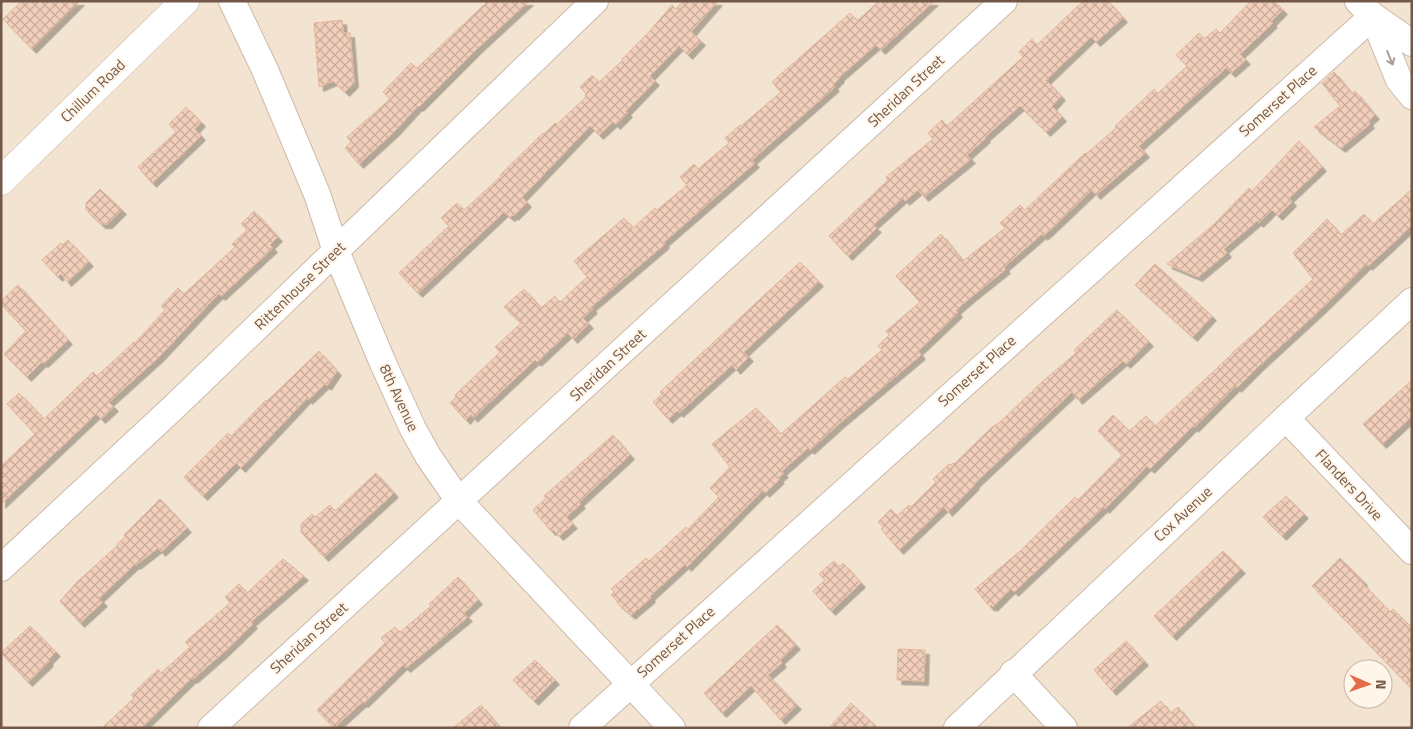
<svg xmlns="http://www.w3.org/2000/svg" width="1413" height="729" font-family="'Titillium Web',sans-serif">
<defs>
<pattern id="building-cross-hatch" width="8" height="8" patternUnits="userSpaceOnUse" patternTransform="scale(1.25)"><rect width="8" height="8" fill="#f1cfbb"/><path d="M0 0l8 8M0 8l8-8" fill="none" stroke="#c8ab9a"/></pattern>
<filter id="shadow"><feDropShadow dx="4.5" dy="4.5" stdDeviation="0" flood-color="#0004"/></filter>
</defs>
<rect width="100%" height="100%" fill="#fcf2e3"/>
<path fill="#f3e3d1" fill-rule="evenodd" d="M1,1H1412V728H1ZM1353,669H1383V699H1353Z"/>
<path fill="url(#building-cross-hatch)" stroke="#e3b69b" filter="url(#shadow)" d="M22,1H80L32,49L3,19Z
M488,1H529L480,46L419,107L418,106L394,132L359,164L345,148L351,142L347,137L390,99L383,92L411,63L417,68Z
M683,1H718L691,32L701,41L688,55L679,46L650,76L655,81L626,111L628,113L616,125L613,122L599,135L590,126L522,197L527,203L514,216L513,215L510,217L504,212L418,293L399,273L449,226L441,218L457,203L464,210L484,192L501,176L500,175L543,133L544,134L555,123L557,124L586,97L585,95L586,94L580,87L592,75L599,82L623,60L622,59L648,33L672,5L676,9Z
M879,1H934L881,50L876,45L839,77L840,78L833,85L835,87L752,160L755,163L664,242L665,244L591,307L593,309L583,318L589,324L573,339L568,333L537,362L535,360L473,418L471,414L466,420L450,403L456,397L455,395L500,352L495,347L521,323L504,307L524,289L541,308L555,296L560,302L587,277L574,261L624,218L633,228L655,208L657,210L687,185L680,177L694,164L698,169L729,143L725,138L740,125L741,126L781,92L772,82L850,13L857,21Z
M1083,1H1108L1123,18L1096,42L1091,37L1046,80L1061,96L1052,106L1062,117L1046,132L1020,106L985,137L986,138L967,155L971,159L924,197L918,190L905,201L903,198L873,225L877,228L848,256L829,236L888,180L886,177L933,139L928,133L942,120L947,126L1023,57L1019,52L1032,39L1037,45Z
M1251,1H1274L1283,10L1271,22L1273,23L1240,54L1246,60L1231,73L1226,68L1139,146L1145,153L1096,195L1092,190L1050,230L1043,236L1042,234L1004,267L1006,269L971,297L956,310L958,313L918,351L921,355L840,423L810,450L808,448L782,471L784,473L778,478L780,479L765,493L763,490L687,567L685,564L650,596L651,598L631,615L617,603L618,602L611,595L614,592L611,589L646,558L649,561L686,527L688,529L719,497L710,488L730,467L712,444L756,408L781,434L845,377L848,379L882,350L878,346L889,335L886,331L920,302L896,276L941,234L963,261L1005,228L1000,223L1020,205L1025,210L1085,153L1086,154L1116,128L1115,126L1147,96L1154,89L1158,93L1187,66L1176,55L1199,33L1204,39L1216,29L1220,33Z
M342,20L343,33H350L354,83L345,92L333,81L319,87L314,23Z
M1334,72L1352,94L1355,91L1375,115L1368,121L1370,124L1341,148L1314,127L1340,106L1322,83Z
M186,107L201,122L195,129L201,136L152,183L138,167L176,132L169,124Z
M1299,141L1322,167L1289,198L1292,202L1278,216L1272,210L1259,223L1257,221L1224,249L1227,253L1198,277L1167,264L1213,225L1249,188L1252,191Z
M100,189L122,210L108,224H101L86,210V203Z
M1412,189V225L1391,245L1368,266L1367,264L1322,308L1260,365L1237,388L1236,386L1194,428L1193,426L1150,469L1147,466L1105,509L1104,507L1014,592L1011,589L993,607L991,605L990,607L975,589L1020,551L1075,497L1078,500L1122,455L1098,431L1113,415L1129,431L1146,416L1155,426L1233,353V352L1254,334L1313,279L1293,253L1327,219L1341,235L1364,214L1373,224Z
M254,211L278,237L270,245L273,248L221,296L219,294L206,307L159,357L109,402L114,407L101,419L96,414L1,504V466L35,434L7,404L19,393L44,419L93,372L97,376L134,342L135,343L165,310L161,306L178,288L184,294L235,247L232,244L247,230L241,224Z
M68,240L89,262L67,282L61,274L58,277L42,260L61,243L62,245Z
M800,262L819,282L744,352L749,357L736,370L732,365L679,413L677,411L668,419L653,402L662,394L660,392Z
M1155,264L1212,316L1193,337L1135,285Z
M18,285L68,340L44,363L42,362L27,377L4,354L26,331L1,304V301Z
M1117,310L1149,342L1126,364L1123,361L1078,400L1072,392L974,484L975,485L948,512L944,507L899,550L881,529L883,527L878,522L891,509L897,516L909,505L911,507L936,482L933,479L949,464L951,465L953,463L954,464L992,427L1000,422L1043,381L1076,353L1074,350Z
M319,351L337,371L327,386L325,384L308,400L307,398L241,468L236,463L203,496L184,477L228,433L231,436L266,400L267,401Z
M1412,380V416L1382,444L1363,424Z
M613,435L630,455L579,502L581,504L566,517L573,524L559,536L553,530L551,531L533,510L546,498L544,496Z
M376,473L394,493L324,557L301,532V524L312,514L315,517L330,505L335,511Z
M1286,496L1304,514L1282,536L1263,517Z
M160,499L187,528L161,552L158,548L136,565L135,564L99,598L103,602L80,623L60,601L78,581L118,545L117,544L125,537L124,535Z
M1223,551L1241,569L1172,636L1154,616Z
M1340,558L1363,581L1362,582L1364,585L1390,612L1393,609L1412,628V689L1312,586Z
M283,559L304,576L251,622L253,624L224,652L193,679L192,678L141,728H102L134,698L131,695L158,669L161,673L190,647L185,642L230,603L225,597L239,584L247,593Z
M834,561L839,567L843,563L861,583L831,611L813,591L825,580L819,574Z
M458,577L478,600L464,613L468,617L406,668L403,665L364,703L363,702L359,705L334,728L317,710L385,643L381,638L395,627L400,632L431,606L429,604Z
M777,625L796,645L780,660L782,663L768,675L797,705L781,720L751,686L722,713L704,693Z
M30,626L56,652L48,660L49,662L28,682L1,653Z
M1126,641L1144,661L1112,691L1094,670Z
M898,649L925,650L924,681L897,680Z
M535,660L555,680L534,701L513,680Z
M1161,701L1170,713L1178,707L1195,728H1127Z
M851,703L878,728H829Z
M481,705L500,728H453Z"/>
<g fill="none" stroke-linecap="round" stroke-linejoin="round">
<g stroke="#cdb9a9" stroke-width="28">
<path id="minor" d="M232,1L265,70L317,194L336,251L382,361L413,429L428,456L459,501L672,728
M1358,1L1373,16L1412,43
M1373,16L1399,80L1412,96
M1286,418L1412,551
M1,568L175,406L595,1
M1013,673L1064,728
M211,728L1004,1
M582,728L1373,16
M957,728L1286,418L1412,301"/>
</g>
<g stroke="#cdb9a9" stroke-width="29">
<path id="tertiary" d="M1,181L185,1"/>
</g>
<use href="#minor" stroke="#fff" stroke-width="26"/>
<use href="#tertiary" stroke="#fff" stroke-width="28"/>
</g>
<defs><path id="oneway-shaft" d="M-6 0H5M1.5-3L5.5 0L1.5 3" fill="none" stroke-width="1.6" stroke-linecap="round" stroke-linejoin="round" transform="scale(1.25)"/></defs>
<use stroke="#ab9b92" href="#oneway-shaft" transform="translate(1390 58) rotate(68)"/>
<g text-anchor="middle" stroke-width="4" stroke-linejoin="round" paint-order="stroke">
<g font-size="15" fill="#735849" stroke="#fff6e9">
<text transform="translate(93 91) rotate(-44)" y="5">Chillum Road</text>
<text transform="translate(906 91) rotate(-43)" y="5">Sheridan Street</text>
<text transform="translate(1278 101) rotate(-42)" y="5">Somerset Place</text>
<text transform="translate(300 286) rotate(-44)" y="5">Rittenhouse Street</text>
<text transform="translate(608 365) rotate(-43)" y="5">Sheridan Street</text>
<text transform="translate(977 371) rotate(-42)" y="5">Somerset Place</text>
<text transform="translate(399 398) rotate(65)" y="5">8th Avenue</text>
<text transform="translate(1349 485) rotate(47)" y="5">Flanders Drive</text>
<text transform="translate(1183 514) rotate(-43)" y="5">Cox Avenue</text>
<text transform="translate(309 638) rotate(-42)" y="5">Sheridan Street</text>
<text transform="translate(676 642) rotate(-42)" y="5">Somerset Place</text>
</g>
</g>
<rect width="1413" height="729" fill="none" stroke="#735849" stroke-width="5"/>
<g transform="translate(1368 684) rotate(92)"><circle r="24" fill="#fff6e9" stroke="#c7b7a9"/>
<path d="M0-4L9 19L0 12L-9 19Z" fill="#e46a49"/>
<text y="-8" font-size="14" font-weight="bold" text-anchor="middle" fill="#735849">N</text>
</g>
</svg>
